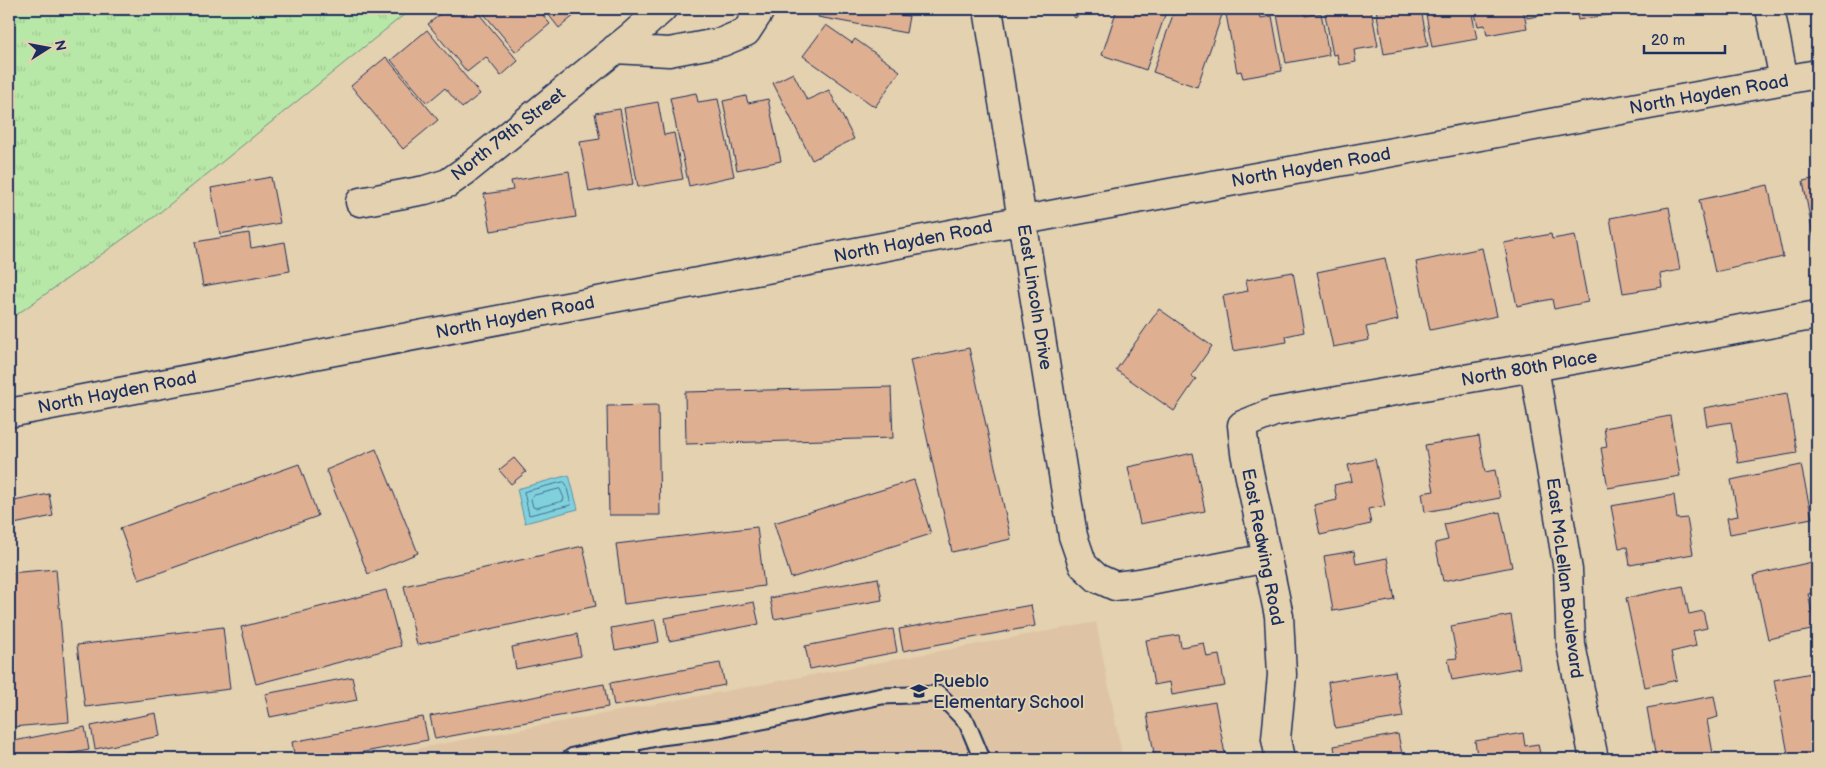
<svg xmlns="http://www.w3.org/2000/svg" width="1826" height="768" font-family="'Balsamiq Sans',sans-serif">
<defs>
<pattern id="grass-tufts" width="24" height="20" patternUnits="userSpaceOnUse" patternTransform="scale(1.25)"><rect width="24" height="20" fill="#b8e8a7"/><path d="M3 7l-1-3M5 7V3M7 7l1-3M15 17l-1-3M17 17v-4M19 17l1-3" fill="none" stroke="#9ec792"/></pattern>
</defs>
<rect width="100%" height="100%" fill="#e4d1af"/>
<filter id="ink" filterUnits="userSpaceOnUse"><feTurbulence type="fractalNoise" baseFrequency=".02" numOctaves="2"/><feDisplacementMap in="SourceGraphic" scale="10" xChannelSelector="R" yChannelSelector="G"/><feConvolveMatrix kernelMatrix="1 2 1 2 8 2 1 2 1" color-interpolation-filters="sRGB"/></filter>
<g filter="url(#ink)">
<path fill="#dec4a5" d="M1096,622L1123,759H361Z"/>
<path fill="url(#grass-tufts)" stroke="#6a8c82" d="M9,9H411L154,217L9,320Z"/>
<path fill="#81d1dd" stroke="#5890aa" d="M569,475L578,509L525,523L517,489Z"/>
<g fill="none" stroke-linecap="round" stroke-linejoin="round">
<path stroke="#447091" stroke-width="1" d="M564,482L566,484L571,505L529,515L524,492Z
M560,489L564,498L563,501L536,508L533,507L531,499L532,496Z"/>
</g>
<path fill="#dfaf91" stroke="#1b2f5e" d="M447,9H475L518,61L501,76L486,57L467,72L428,24Z
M480,9H538L550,24L516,52Z
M544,9H582L559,28Z
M820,9H901L899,15L909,16L906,33L818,17Z
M1068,9H1086L1075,18Z
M1117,9L1138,10L1139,9H1167L1146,70L1102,55Z
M1175,9H1224L1197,87L1153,72Z
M1225,9H1250L1251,14L1259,12L1261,18L1272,16L1282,71L1243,78L1241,71L1237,72Z
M1276,9H1304L1305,16L1321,13L1329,55L1286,63Z
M1324,9H1371L1378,46L1354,50L1356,62L1339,65L1337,54L1333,55Z
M1376,9H1421L1428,46L1384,54Z
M1425,9H1471L1477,39L1432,47Z
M1474,9H1523L1527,28L1487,35L1485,25L1478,26Z
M1526,9H1571V10L1527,18Z
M1576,9H1623L1624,12L1578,20Z
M826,25L852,43L855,39L900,71L875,107L803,56Z
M427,30L480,94L462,108L445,88L427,103L391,60Z
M386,57L438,120L403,149L351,86Z
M793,73L807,100L829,90L854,139L812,160L773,83Z
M696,93L698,102L718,99L734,176L689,186L670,98Z
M746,96L748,103L768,99L781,161L737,170L723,101Z
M658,102L664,135L674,133L683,179L638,187L624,108Z
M620,109L633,184L589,192L580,142L600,139L595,113Z
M569,171L576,217L491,231L484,194L513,190L511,181Z
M271,177L280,223L220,234L211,188Z
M1817,178V257L1803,181Z
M1768,185L1783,257L1715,272L1699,200Z
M1669,207L1680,270L1660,274L1662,287L1623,293L1610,218Z
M249,233L251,248L285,242L290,271L203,286L195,242Z
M1551,234L1552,239L1575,235L1588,302L1554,309L1552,299L1517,306L1504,243Z
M1482,248L1497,316L1430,330L1416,262Z
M1385,258L1398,320L1366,327L1369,340L1333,347L1317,272Z
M1293,272L1304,332L1286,336L1287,342L1233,351L1223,296L1248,291L1246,280Z
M1159,309L1212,346L1191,376L1196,379L1174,411L1116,370Z
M969,348L1011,539L952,552L910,360Z
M891,387L893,438L686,444L685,392Z
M1787,393L1797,453L1738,463L1731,422L1707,426L1704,408Z
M658,405L660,515H609L607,406Z
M1670,416L1680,476L1608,488L1601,448L1607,447L1604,428Z
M1479,436L1485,472L1495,470L1500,498L1425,512L1422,493L1434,491L1425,445Z
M376,449L418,553L368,574L326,470Z
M1193,453L1205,511L1140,524L1128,467Z
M514,458L526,472L511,484L499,470Z
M1375,459L1385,506L1368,509L1371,524L1320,535L1314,505L1337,500L1334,485L1352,481L1348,465Z
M299,464L318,516L139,580L120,528Z
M1801,465L1812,518L1730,534L1727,518L1738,516L1731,480Z
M914,480L931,534L791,578L774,523Z
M49,494L53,516L9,525V502Z
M1674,495L1677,519L1687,518L1693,554L1630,565L1627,547L1619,548L1611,506Z
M1500,512L1512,567L1443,581L1435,543L1448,540L1444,524Z
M757,527L764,586L624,604L616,544Z
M583,546L596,606L417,645L404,586Z
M1354,551L1356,564L1387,558L1395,600L1333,611L1324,556Z
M1812,562L1817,592L1808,594L1816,629L1768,639L1754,575Z
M56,569L69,722L12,727L9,689V573Z
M878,578L882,600L774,619L770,598Z
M1683,586L1689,614L1703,611L1707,628L1693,631L1696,646L1671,652L1677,680L1645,687L1626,598Z
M386,590L401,646L256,684L241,627Z
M754,602L759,624L669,641L665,618Z
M1031,605L1035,626L903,651L899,629Z
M1511,615L1520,668L1452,680L1448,659L1457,658L1451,626Z
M655,620L659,642L615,650L611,628Z
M223,627L230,689L85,707L77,645Z
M893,629L897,652L810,669L805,646Z
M577,634L581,656L516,669L512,647Z
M1179,635L1181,647L1204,643L1207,657L1219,655L1225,686L1172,695L1170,682L1154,685L1146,640Z
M720,663L725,685L614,706L610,683Z
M1395,671L1403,717L1335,728L1328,682Z
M1817,672V753L1789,759L1774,680Z
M352,677L357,700L270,717L265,694Z
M604,684L608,707L435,739L430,716Z
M1714,696L1718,717L1707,720L1714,759H1656L1647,708Z
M1215,702L1225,754L1194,759H1155L1147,714Z
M156,713L160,736L95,749L91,726Z
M423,717L428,740L327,759H295L292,742Z
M85,727L89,750L42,759H9V742Z
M1523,733L1525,746L1538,744L1541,759H1462L1477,756L1475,741Z
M1398,734L1403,759H1336L1334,746Z"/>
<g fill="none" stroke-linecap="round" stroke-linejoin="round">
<g stroke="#1b2f5e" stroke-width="19">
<path id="service" d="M630,744L633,759
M569,759L573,756L661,737L724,729L882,696L939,694L967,723L982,759"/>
</g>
<g stroke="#1b2f5e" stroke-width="31">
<path id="minor" d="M988,9L1073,536L1083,565L1097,578L1115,586L1140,583L1267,558
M1770,9L1784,80
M615,49L669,52L722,42L746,32L759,12V9
M360,202L425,190L448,183L465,171L633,35L662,9
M1534,367L1568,570L1571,645L1594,759
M1280,759L1276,739L1282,675L1279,616L1245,453L1242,425L1274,412L1534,367L1817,315"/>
</g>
<g stroke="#1b2f5e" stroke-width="31">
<path id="secondary" d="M9,413L1061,213L1817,74"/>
</g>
<use href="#service" stroke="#e4d1af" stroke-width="15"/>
<use href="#minor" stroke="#e4d1af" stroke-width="28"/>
<use href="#secondary" stroke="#e4d1af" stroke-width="28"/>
</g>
</g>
<defs>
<g id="school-bare" transform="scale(1.35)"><path d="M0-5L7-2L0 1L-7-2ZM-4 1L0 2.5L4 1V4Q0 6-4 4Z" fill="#1b2f5e" stroke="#e4d1af" stroke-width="2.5" paint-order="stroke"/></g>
</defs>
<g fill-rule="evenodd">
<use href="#school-bare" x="919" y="691"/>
</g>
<g text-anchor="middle" stroke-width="4" stroke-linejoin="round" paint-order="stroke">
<g font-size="18" fill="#1b2f5e" stroke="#e4d1af">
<text transform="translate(1709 94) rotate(-10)" y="6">North Hayden Road</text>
<text transform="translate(508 134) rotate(-38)" y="6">North 79th Street</text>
<text transform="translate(1311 167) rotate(-10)" y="6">North Hayden Road</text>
<text transform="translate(913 241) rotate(-11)" y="6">North Hayden Road</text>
<text transform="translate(1035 297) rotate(81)" y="6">East Lincoln Drive</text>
<text transform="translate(515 317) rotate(-11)" y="6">North Hayden Road</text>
<text transform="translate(1529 368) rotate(-10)" y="6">North 80th Place</text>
<text transform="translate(117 392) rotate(-11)" y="6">North Hayden Road</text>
<text transform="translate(1263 547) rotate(79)" y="6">East Redwing Road</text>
<text transform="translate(1565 578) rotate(83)" y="6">East McLellan Boulevard</text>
</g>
<g font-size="18" fill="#1b2f5e" stroke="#e4d1af" text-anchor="start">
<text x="933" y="687">Pueblo<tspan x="933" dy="21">Elementary School</tspan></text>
</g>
</g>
<rect width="1826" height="768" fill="none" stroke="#e4d1af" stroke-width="30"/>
<rect x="15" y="15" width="1796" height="738" fill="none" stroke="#1b2f5e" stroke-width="2" filter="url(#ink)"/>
<g transform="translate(48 48) rotate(79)" stroke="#e4d1af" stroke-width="4" paint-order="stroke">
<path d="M0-4L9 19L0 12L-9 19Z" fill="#1b2f5e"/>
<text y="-8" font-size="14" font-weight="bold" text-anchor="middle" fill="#1b2f5e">N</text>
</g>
<path d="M1644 45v8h81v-8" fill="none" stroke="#1b2f5e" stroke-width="2.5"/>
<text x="1651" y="45" font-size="15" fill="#1b2f5e" stroke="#e4d1af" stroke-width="4" paint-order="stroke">20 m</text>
</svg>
